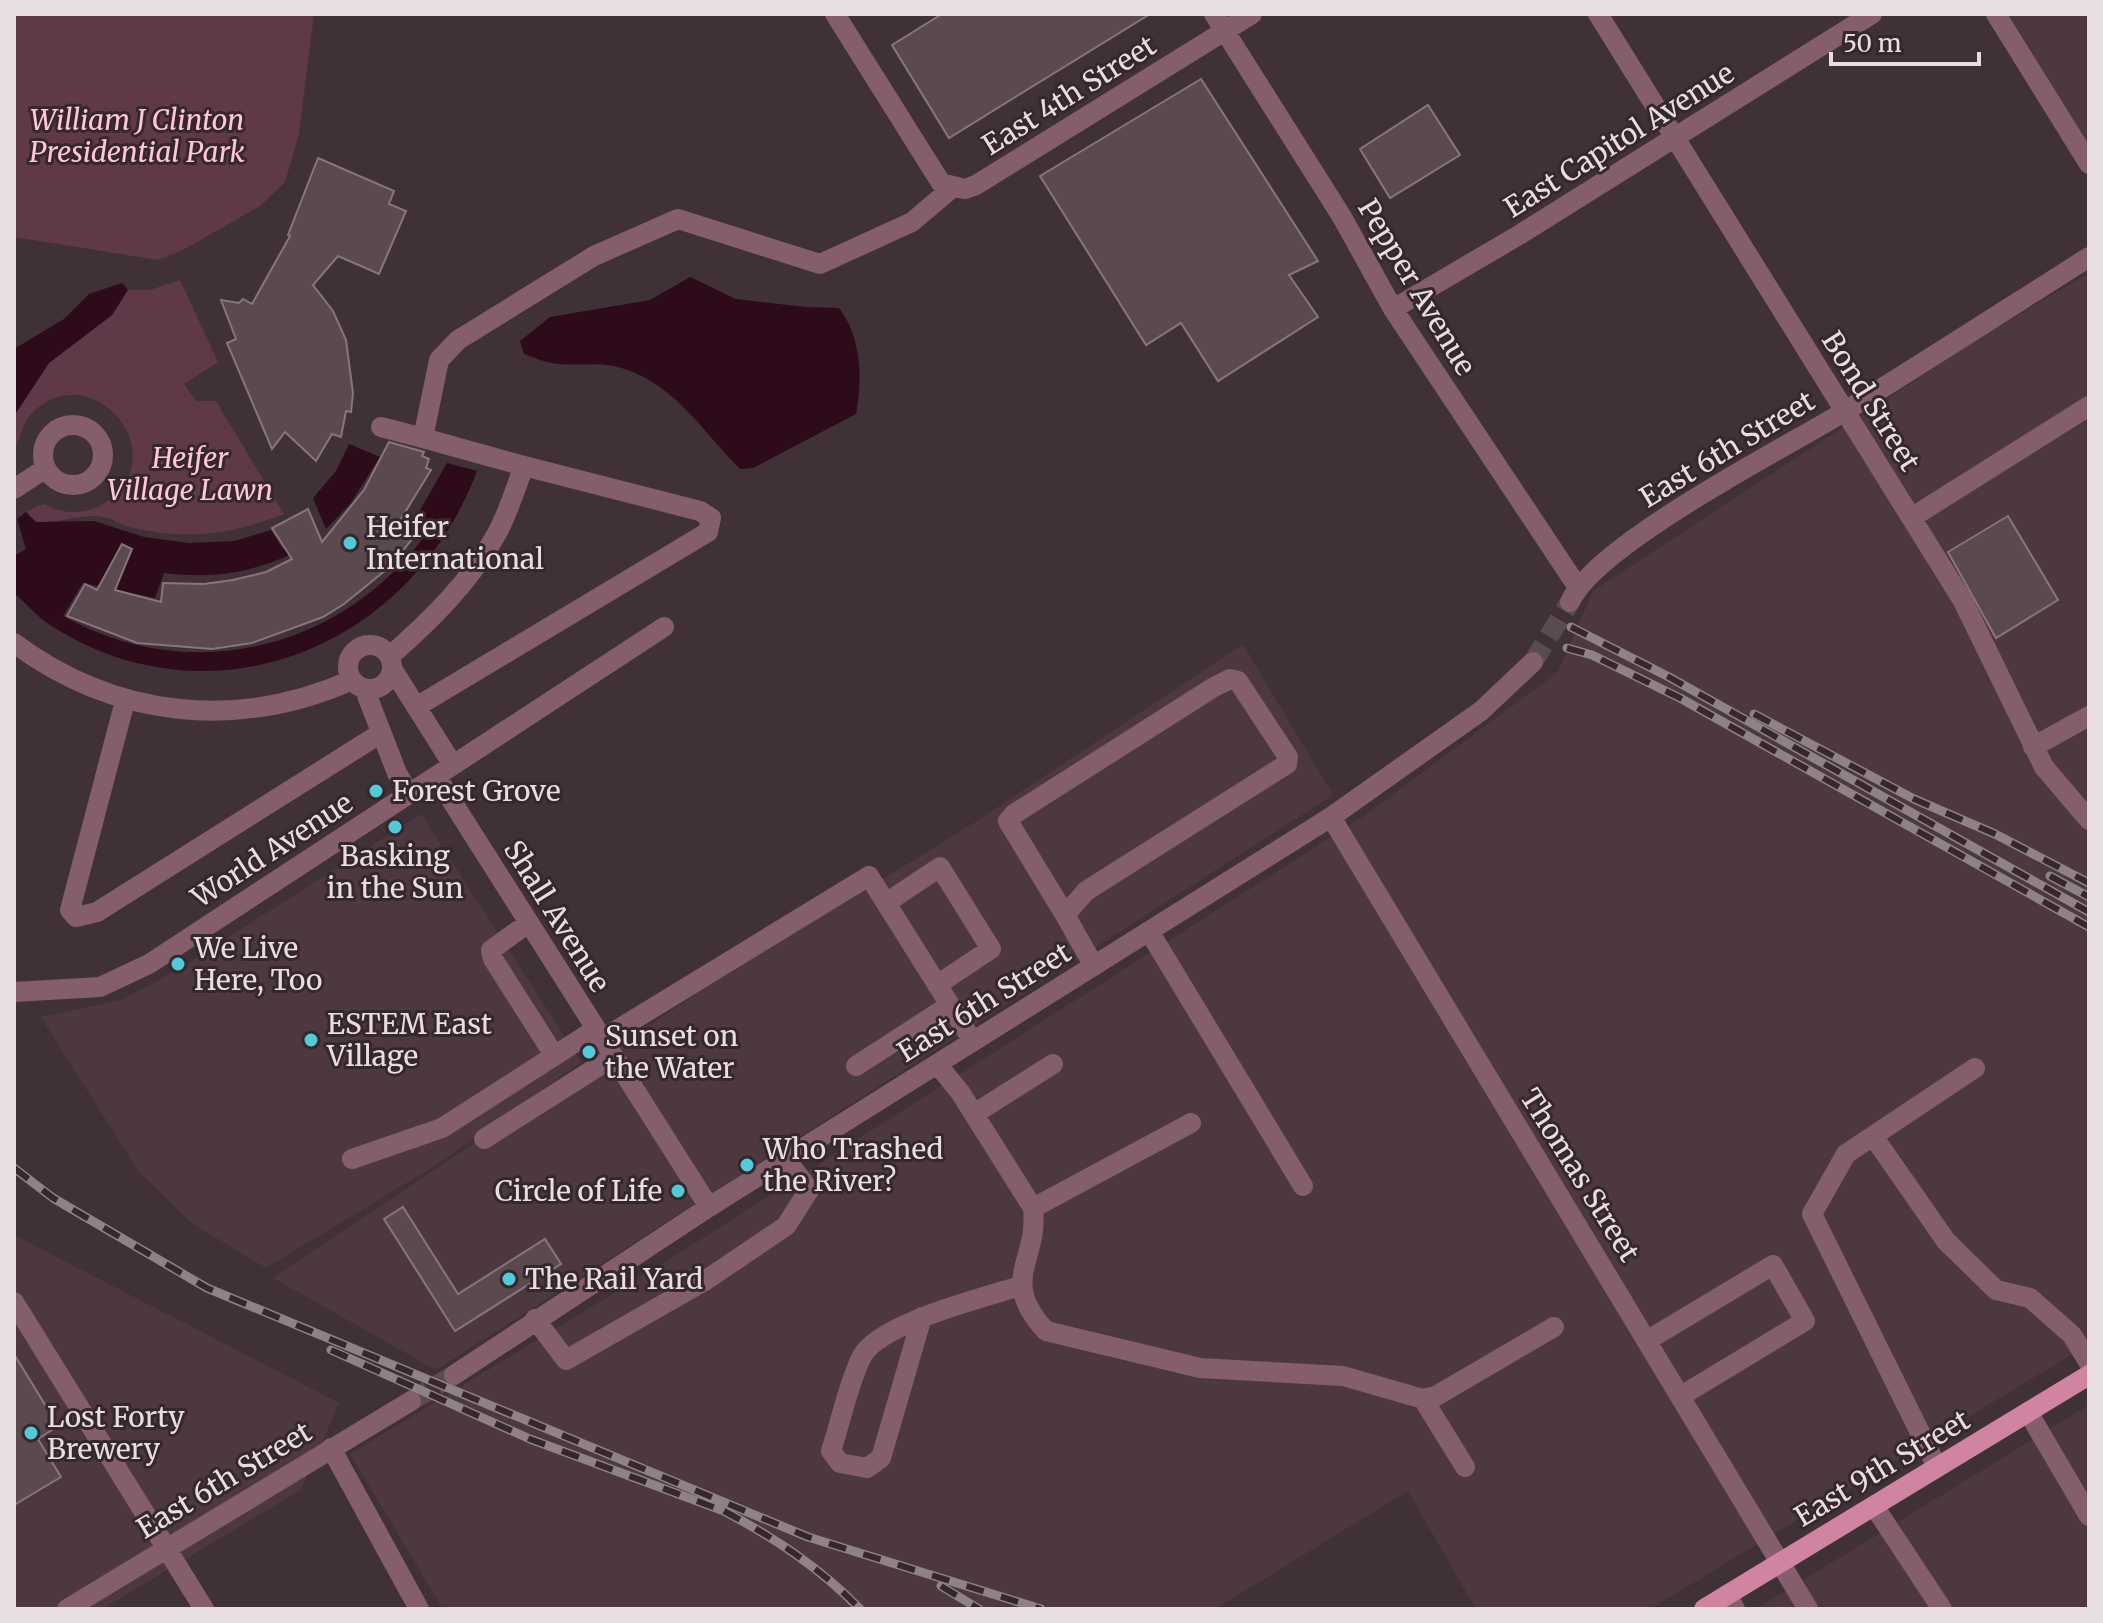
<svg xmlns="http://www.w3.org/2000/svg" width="2103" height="1623" font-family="Merriweather,serif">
<rect width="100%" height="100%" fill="#403136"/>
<path fill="#4e3840" d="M2009,14H2089V146Z
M2089,273V1344L1650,1609H1476L1408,1491L1215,1609H443L350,1454L678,1254L1364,816L1558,672L1593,591L1986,334Z
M1243,644L1333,795L436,1370L273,1278L699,992L974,823Z
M421,814L581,1062L436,1165L266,1268L193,1224L139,1172L41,1017L122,1000L182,967Z
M14,1235L339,1403L301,1490L102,1609H14Z
M2089,1405V1609H1756Z"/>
<path fill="#5f3948" d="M14,14H314L299,134L285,182L260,206L183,250L158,260L14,237Z
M180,280L218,362L184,384L196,401H216L284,514C230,535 184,541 126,526C118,523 111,518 103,517C83,513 57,524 36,522L26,512C31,510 39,505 43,504C45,504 53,508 55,509C72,515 92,512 108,501C175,453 92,355 33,412C22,423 21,437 14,450V416L49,363L112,315L128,290H150Z"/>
<path fill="#2d0b1a" d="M690,277L736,299L805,307L839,308C861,336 863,379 856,414L753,468L740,469C701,430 673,380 614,366C596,362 578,366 559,364C547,363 535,358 524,354L520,341L550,317L650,300Z
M122,283L128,290L112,315L49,363L14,416V349L64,319L89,294Z
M349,444L380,457L350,504L326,529L313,498L336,471Z
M447,463L477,471C412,646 213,730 50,625C37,617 26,603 14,593V556L26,549L17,519L26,512L36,522L94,521L144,537L189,543L235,541L271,530L283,549L291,546L294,553C250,573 213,579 164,573L155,598L83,583L63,616C187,685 334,653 421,541L410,531L412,524Z"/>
<path fill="#5a494f" stroke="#87757b" stroke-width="2" d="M942,14H1150L949,138L892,45Z
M1201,79L1318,261L1289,275L1318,317L1218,381L1181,323L1146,345L1040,176Z
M1428,105L1460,155L1390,198L1360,149Z
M318,158L394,191L389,204L406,211L379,274L338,256L313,285L333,311L346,340L353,393L351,412L346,411L341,437L332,434L316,461L285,432L272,449L227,343L236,339L221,300L239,303L243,299L252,304L290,236L288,235Z
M389,442L424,452L422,456L429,459L426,468L431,470L396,527L412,539L392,565L344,604L323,617L252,643L212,649L137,643L67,616L85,584L97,590L122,544L132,549L115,590L161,602L163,583L204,584L233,580L266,572L292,559L272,528L308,509L322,542L364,490Z
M2008,516L2058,600L1996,638L1948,552Z
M403,1207L458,1294L545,1239L561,1264L455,1331L384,1219Z
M14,1354L58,1426L38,1439L61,1477L14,1505Z"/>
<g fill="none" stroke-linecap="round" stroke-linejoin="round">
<path stroke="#594b50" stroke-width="20" stroke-dasharray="20 10" stroke-linecap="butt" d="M1533,662L1570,602
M411,1401L454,1375"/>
<path stroke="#845e6c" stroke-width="20" d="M835,14L941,183L965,189L976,185L1252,14
M1214,14L1342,217L1393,309L1577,586
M1598,14L1963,601L2044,767L2089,820
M1996,14L2089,164
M1393,309L1519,235L1872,14
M43 455a30 30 0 1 1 60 0a30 30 0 1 1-60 0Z
M381,427L423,438
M524,466L423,438L439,360L458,340L594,256L678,219L820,264L912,222L952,188
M14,489L46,468
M1911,518L2089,406
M1570,602C1595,545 1781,450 1842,413C1925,362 2007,309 2089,257
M14,643C115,718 237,731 352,680
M348 667a22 22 0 1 1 44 0a22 22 0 1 1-44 0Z
M390,656C430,621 470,582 496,535C508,514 515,489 524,466L700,511L711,518L708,532L416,707
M393,670L453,765
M364,688L397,773L409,794
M125,701L70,910L76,917L97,912L381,733
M2033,747L2089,716
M436,776L709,1207
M1331,817L1808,1609
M886,903L940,867L991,949L937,985
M1065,915L1008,821L1014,814L1214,687L1230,679L1238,681L1288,757L1287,764L1086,891L1065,915L1094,966
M527,924L491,950L493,959L554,1055
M1149,931L1303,1186
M14,992L100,987L149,964L664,627
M602,1039L869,876L972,1040
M937,1064L960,1092L1033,1208C1039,1262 998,1279 1046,1331L1200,1368L1343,1376L1423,1399L1436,1396L1554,1327
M856,1066L950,1005
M974,1114L1053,1064
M1873,1136L1946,1241L1996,1290L2030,1298L2072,1335L2089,1363
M484,1139L613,1057
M352,1159L442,1128L596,1029
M1033,1208L1191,1123
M14,1302L204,1609
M922,1317L881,1458L867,1468L840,1463L831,1451C841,1421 848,1384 862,1356C880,1323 983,1298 1020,1286
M535,1319L566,1360L706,1280L786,1226L809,1190L786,1159
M1648,1340L1773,1265L1805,1321L1681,1396
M454,1375L709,1207L1331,817L1481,711L1533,662
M1423,1399L1465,1467
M2028,1412L2089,1516
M331,1448L419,1609
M1937,1467L1812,1214L1846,1154L1975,1068
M1874,1506L1942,1609
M1727,1595L1735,1609
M67,1609L411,1401"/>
<path stroke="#d184a2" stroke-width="20" d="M1704,1609L2089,1375"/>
<g stroke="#8f8286" stroke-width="9">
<path id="rail" d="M1571,627L1669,677L2089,912
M1567,648L1592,655L1680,698L2089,927
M1754,714L1914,799L1995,834L2089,883
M2050,876L2089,897
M14,1168L53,1198L207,1288L808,1537L1041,1609
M331,1350L530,1439L724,1511
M724,1511C776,1539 819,1567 860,1609
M941,1586L979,1609"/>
</g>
<use href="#rail" stroke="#36272c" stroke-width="6" stroke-dasharray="18" stroke-linecap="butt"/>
</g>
<g fill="#52cbd8" stroke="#36272c" stroke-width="3">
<circle cx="350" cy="543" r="8"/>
<circle cx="376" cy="791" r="8"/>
<circle cx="395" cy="827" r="8"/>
<circle cx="178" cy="964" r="8"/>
<circle cx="311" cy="1040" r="8"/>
<circle cx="589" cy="1052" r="8"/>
<circle cx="747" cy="1165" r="8"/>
<circle cx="678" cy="1191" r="8"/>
<circle cx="509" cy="1279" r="8"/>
<circle cx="31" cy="1433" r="8"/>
</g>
<g text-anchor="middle" stroke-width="6" stroke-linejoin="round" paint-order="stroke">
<g font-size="28" fill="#e8dee1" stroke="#36272c">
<text transform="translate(1069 95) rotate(-32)" y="10">East 4th Street</text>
<text transform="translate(1619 140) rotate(-32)" y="10">East Capitol Avenue</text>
<text transform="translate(1417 287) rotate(59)" y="10">Pepper Avenue</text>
<text transform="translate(1871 401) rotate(58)" y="10">Bond Street</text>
<text transform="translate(1727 449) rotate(-31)" y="10">East 6th Street</text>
<text transform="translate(272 850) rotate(-33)" y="10">World Avenue</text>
<text transform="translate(557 916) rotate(58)" y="10">Shall Avenue</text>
<text transform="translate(984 1002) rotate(-32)" y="10">East 6th Street</text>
<text transform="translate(1580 1175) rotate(58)" y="10">Thomas Street</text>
<text transform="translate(1882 1468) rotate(-31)" y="10">East 9th Street</text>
<text transform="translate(224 1480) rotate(-31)" y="10">East 6th Street</text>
</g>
<g font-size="28" font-style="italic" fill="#ffc5da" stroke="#36272c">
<text x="137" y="130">William J Clinton<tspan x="137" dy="32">Presidential Park</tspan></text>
<text x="190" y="468">Heifer<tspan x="190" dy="32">Village Lawn</tspan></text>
</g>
<g font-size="28" fill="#e8dee1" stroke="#36272c" text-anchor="start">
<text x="366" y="537">Heifer<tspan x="366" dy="32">International</tspan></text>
<text x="392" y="801">Forest Grove</text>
<text x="395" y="866" text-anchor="middle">Basking<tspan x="395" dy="32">in the Sun</tspan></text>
<text x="194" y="958">We Live<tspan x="194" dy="32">Here, Too</tspan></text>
<text x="327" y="1034">ESTEM East<tspan x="327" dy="32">Village</tspan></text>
<text x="605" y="1046">Sunset on<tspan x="605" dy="32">the Water</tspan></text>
<text x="763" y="1159">Who Trashed<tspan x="763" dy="32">the River?</tspan></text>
<text x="662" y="1201" text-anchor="end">Circle of Life</text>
<text x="525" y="1289">The Rail Yard</text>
<text x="47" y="1427">Lost Forty<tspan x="47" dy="32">Brewery</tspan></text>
</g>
</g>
<rect width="2103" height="1623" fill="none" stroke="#e8dee1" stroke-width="32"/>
<path d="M1831 52v12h148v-12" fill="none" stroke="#e8dee1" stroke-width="4"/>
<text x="1843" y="52" font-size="24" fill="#e8dee1" stroke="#36272c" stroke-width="6" paint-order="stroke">50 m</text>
</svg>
